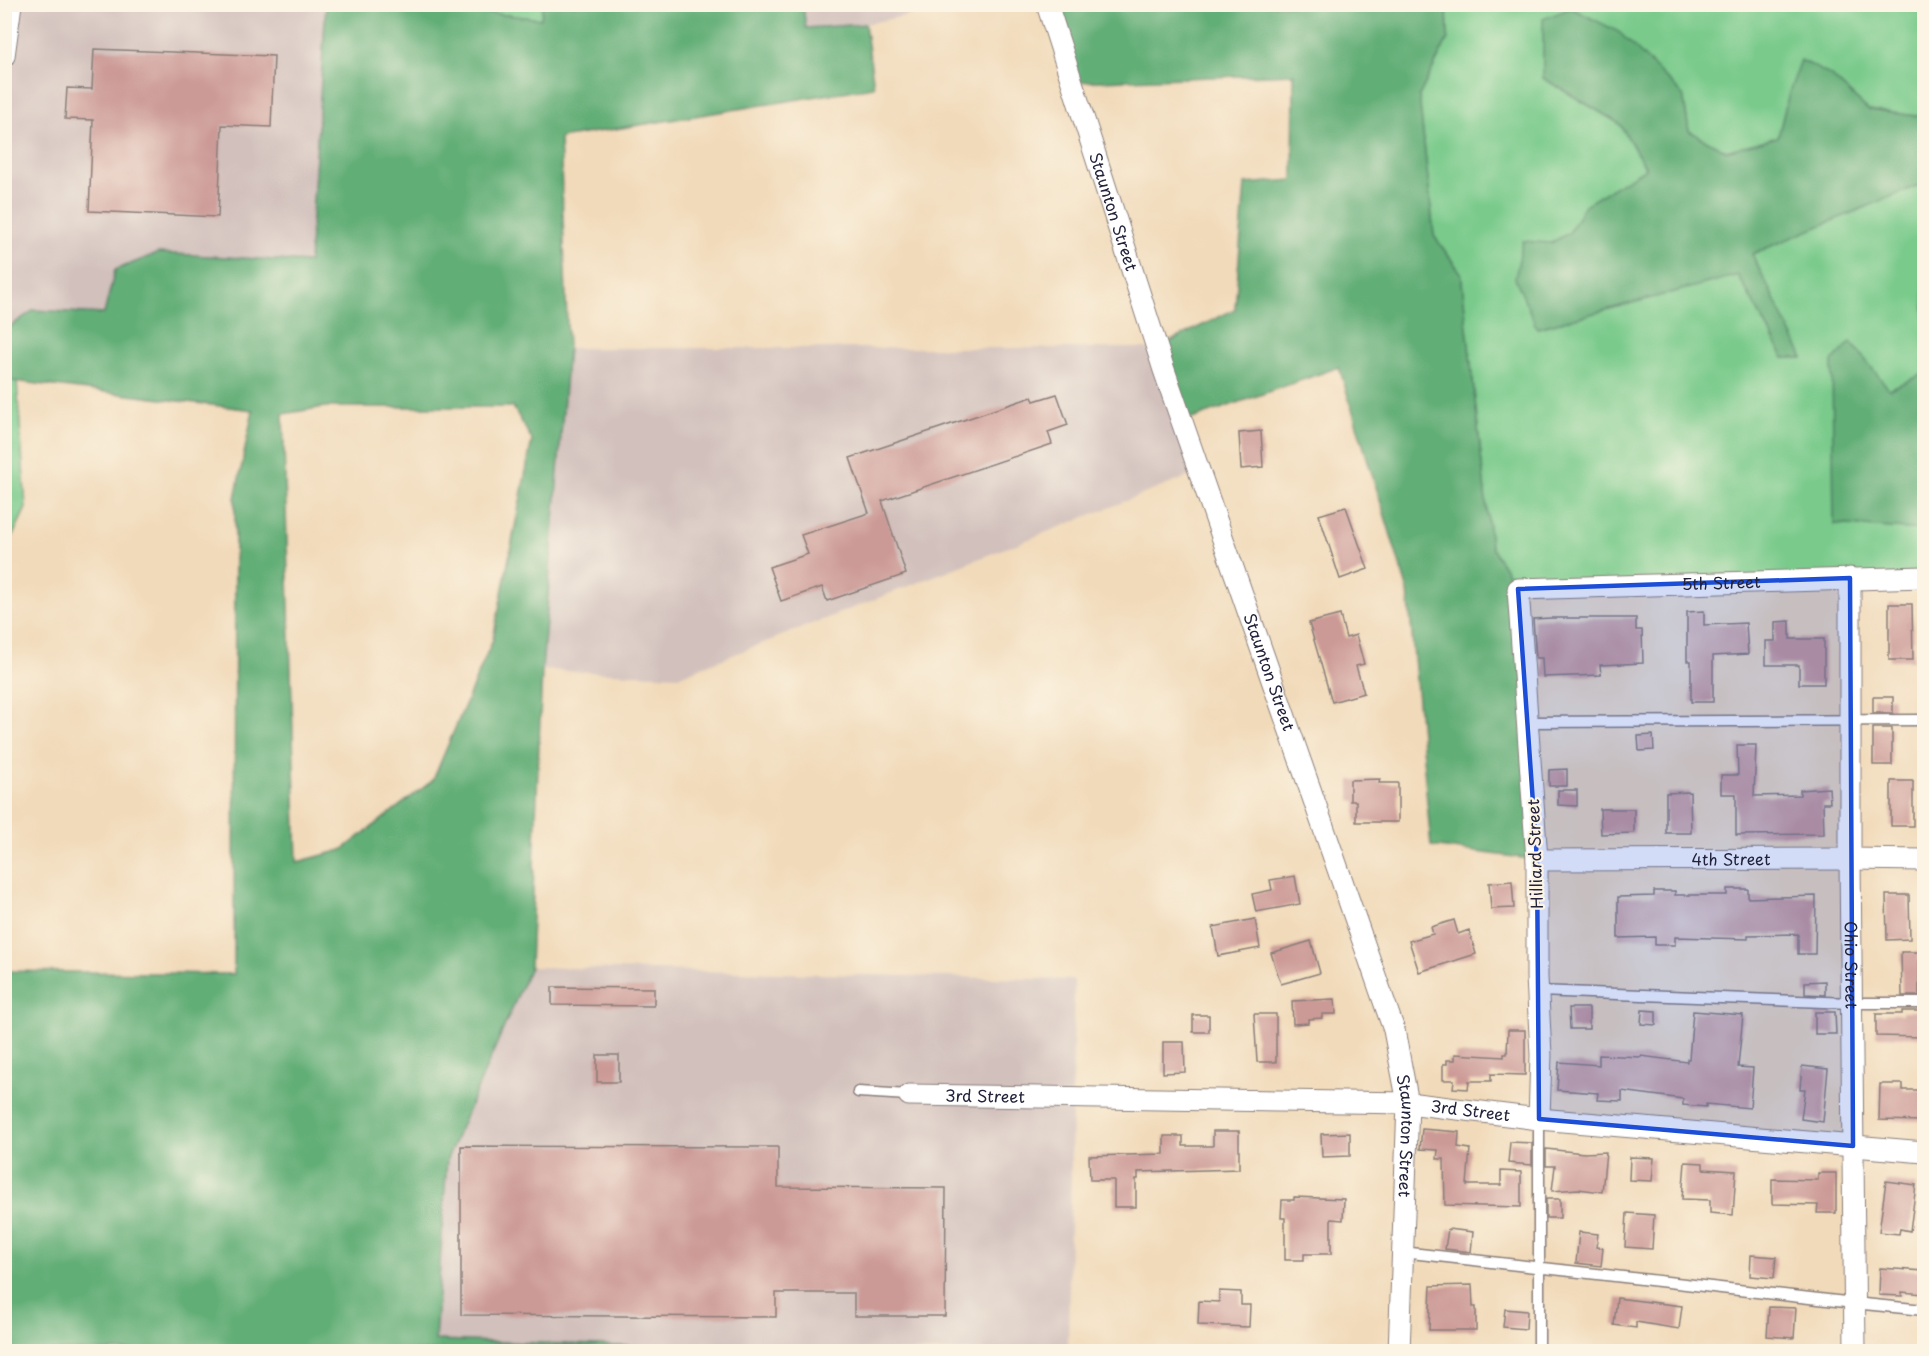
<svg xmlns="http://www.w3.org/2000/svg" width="1929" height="1356" font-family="'Playpen Sans',sans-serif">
<rect width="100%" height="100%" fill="#fcf5e5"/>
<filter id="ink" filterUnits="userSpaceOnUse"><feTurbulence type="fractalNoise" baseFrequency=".0167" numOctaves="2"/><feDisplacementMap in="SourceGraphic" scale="12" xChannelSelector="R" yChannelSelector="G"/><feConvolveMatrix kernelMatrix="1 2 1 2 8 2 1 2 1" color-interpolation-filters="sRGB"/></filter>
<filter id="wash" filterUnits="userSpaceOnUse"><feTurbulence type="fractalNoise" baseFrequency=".008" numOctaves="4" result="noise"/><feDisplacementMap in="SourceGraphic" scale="24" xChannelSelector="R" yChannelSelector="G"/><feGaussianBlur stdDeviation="1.35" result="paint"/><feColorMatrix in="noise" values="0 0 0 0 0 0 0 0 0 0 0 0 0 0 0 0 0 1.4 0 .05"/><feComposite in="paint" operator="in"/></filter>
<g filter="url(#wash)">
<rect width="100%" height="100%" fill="#f1daba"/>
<path fill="#d1c0bc" d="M5,5H326L309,262L158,253L115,270L104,314L34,310L5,330Z
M803,5H959L865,24L805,28Z
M568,348H1157L1200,472L679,676L542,670Z
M530,967L1074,980L1068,1351H780L435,1340L447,1159Z"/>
<path fill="#79ca8b" stroke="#4e7663" stroke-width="1.5" d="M420,5H543L541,19Z
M1447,5H1924V117L1868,110L1830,75L1789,93L1778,137L1726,151L1689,131L1683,95L1543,78L1620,124L1646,169L1585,205L1569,233L1551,243L1537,328L1738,275L1784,358H1803L1751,254L1919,185L1924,196V374L1889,390L1834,524L1924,530V577L1518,589L1491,547L1461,273L1434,236L1419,96L1448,38Z
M5,380L17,381L26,508L5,552Z"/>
<path fill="#62ae77" stroke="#426859" stroke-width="1.5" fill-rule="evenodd" d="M803,5L806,28L865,24L874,87L560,138L568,348L542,670L530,967L447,1159L435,1340L780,1351H5V971L234,974L235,498L253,410L5,380V330L34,310L104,314L115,270L158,253L309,262L326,5H420L541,19L543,5ZM325,407H513L532,440L493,639L433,780L342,850L297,862L283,414Z
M1047,5H1447L1448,38L1419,96L1434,236L1461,273L1491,547L1518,589L1537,860L1431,846L1408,591L1339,367L1183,422L1157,348L1235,309L1245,184L1293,180L1294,74L1072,82Z
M1571,8L1619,32L1683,95L1689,131L1726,151L1778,137L1789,93L1801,60L1830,75L1868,110L1924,117V196L1919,185L1752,254L1803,358H1784L1738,275L1537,328L1515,278L1523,241L1551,243L1569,233L1585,205L1646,168L1620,124L1543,78V19Z
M1851,342L1889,389L1924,374V530L1834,524L1832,362Z"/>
<g id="blocks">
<path fill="#cc9a96" d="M94,49L274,56L271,127L222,125L218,217L89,211L93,120L65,119L67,88L92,89Z
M1057,394L1068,425L1048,432L1052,444L882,501L906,574L827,601L822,587L781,601L769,567L808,554L801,535L869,513L850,458L1032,397L1034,401Z
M1261,431L1263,467L1241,469L1239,433Z
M1346,507L1368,569L1340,579L1319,515Z
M1889,604H1912L1913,660H1889Z
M1704,611V625L1746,623L1748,654L1713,656V702H1691V661H1687V612Z
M1340,615L1346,638L1356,635L1364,664L1356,666L1364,693L1332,702L1309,623Z
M1551,618H1636V630H1642L1643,663L1600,665L1601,675L1543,677L1542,658H1536L1533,619Z
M1790,621V639H1824V684H1799V665H1766V641H1775V622Z
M1873,697H1893V713H1873Z
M1873,728H1892V765H1873Z
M1653,735L1654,750L1639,751L1638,736Z
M1737,745H1756L1754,796L1800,795V790L1829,788L1830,803H1823L1824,834L1736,835V794H1721V775H1738Z
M1567,769V786H1549V770Z
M1380,779L1379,783H1398V822H1356V801H1350V780Z
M1891,781H1913V826H1891Z
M1558,790H1577V806L1558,805Z
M1690,792L1691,833H1666V793Z
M1600,809H1634V833L1601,834Z
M1295,876L1300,904L1256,912L1252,894L1272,890L1270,880Z
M1512,881L1514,908L1491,909L1489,883Z
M1727,889H1748V898L1816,896L1815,954H1798V934L1748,935V939L1675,937V945H1655V937L1618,938V897L1654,896V891H1675V895H1727Z
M1886,895H1909L1910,939L1887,940Z
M1255,919L1260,948L1218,956L1213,927Z
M1454,920L1458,934L1469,930L1476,954L1419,972L1409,941L1433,934L1431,927Z
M1311,941L1320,973L1281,984L1271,953Z
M1901,952H1919V996H1902Z
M1825,981V995L1805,994V982Z
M552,987L654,988V1006L552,1005Z
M1335,999L1336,1014H1322V1018L1308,1019V1023L1293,1024L1292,1001Z
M1569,1008H1589V1029H1570Z
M1642,1010L1656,1011V1025L1641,1024Z
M1693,1011L1743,1015L1738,1067L1753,1068L1750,1108L1706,1104V1107L1683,1105V1099L1622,1091V1101L1597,1100L1598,1093L1557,1090L1559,1062L1599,1065V1055L1641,1057V1056L1687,1062V1059H1689Z
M1902,1011H1919V1019H1924V1037L1876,1036V1014H1902Z
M1815,1012H1835L1836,1034H1815Z
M1254,1014H1276V1062H1257Z
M1193,1015H1209V1032H1193Z
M1508,1030H1525V1075L1491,1074V1081H1469L1468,1089L1453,1088L1454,1080H1443V1064H1447V1060H1455V1054L1504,1057V1054H1507Z
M1163,1042H1184L1185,1072L1163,1073Z
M597,1055H619V1082H597Z
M1802,1066L1828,1069L1823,1122L1801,1119L1805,1089H1800Z
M1880,1084H1903V1090H1924V1121L1879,1120Z
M1422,1129L1459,1132L1458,1147L1470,1149L1467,1185H1501V1171L1521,1172V1207L1445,1205L1444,1159H1437L1438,1150L1420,1149Z
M1213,1131H1239V1169L1138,1172V1179H1136V1207H1114V1180H1090L1089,1156L1164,1154V1136H1183V1146H1213Z
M1350,1133V1156L1322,1157L1321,1134Z
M1510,1142L1532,1143V1165L1508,1163Z
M461,1146L778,1147V1187L946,1188L945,1316H854V1293H776V1317L461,1315Z
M1546,1149L1584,1153L1606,1152L1602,1192L1578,1189L1552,1191L1555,1166H1546Z
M1630,1157L1654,1158L1652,1181L1629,1180Z
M1685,1162L1703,1163V1169L1736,1171L1733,1215L1710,1213V1200L1682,1199Z
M1818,1173H1836V1213H1817L1818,1205L1772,1204V1179L1818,1180Z
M1886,1181L1916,1185L1910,1231L1900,1229L1899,1234L1879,1232Z
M1294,1197L1344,1199L1343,1220L1331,1219V1254H1304V1260H1285V1218H1281L1282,1200H1294Z
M1546,1199H1560V1218H1546Z
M1627,1213L1654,1215L1652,1249L1625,1247Z
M1448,1229L1473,1232L1471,1252L1445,1249Z
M1579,1232L1598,1234L1596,1247L1603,1248L1601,1266L1576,1263Z
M1751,1255L1776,1257L1774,1278L1750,1276Z
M1880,1268L1924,1271V1294L1902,1292V1296L1879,1295Z
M1472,1285L1473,1307H1476V1330H1429L1431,1286Z
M1219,1291L1241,1292V1305H1250L1249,1327L1198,1325L1199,1301L1219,1302Z
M1617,1298L1682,1306L1679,1329L1636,1322V1328L1614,1325Z
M1769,1307L1796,1308L1794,1338L1767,1336Z
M1505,1309L1527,1311L1526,1329L1503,1327Z"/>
</g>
</g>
<g filter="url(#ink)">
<use href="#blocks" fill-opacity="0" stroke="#8a7e7a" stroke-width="1.5"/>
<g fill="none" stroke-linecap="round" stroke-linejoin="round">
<g stroke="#8a7e7a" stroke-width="13">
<path id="lane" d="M1527,722L1924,720
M1538,991L1851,1003H1924
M858,1092L909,1095
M1402,1252L1854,1303L1924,1310
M1539,1352V1119"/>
</g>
<g stroke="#8a7e7a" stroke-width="23">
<g id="street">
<path id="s1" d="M1047,4L1164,370L1394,1030L1408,1103L1399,1352"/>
<path d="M4,56L11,4"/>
<path id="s2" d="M1850,578V859L1855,1352"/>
<path id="s3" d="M1537,860L1850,859L1924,860"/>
<path id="s4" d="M909,1095L1408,1103L1539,1119L1924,1152"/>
<path id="s5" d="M1539,1119L1541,1055L1537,977V860L1518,589L1924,577"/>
</g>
</g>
<use href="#lane" stroke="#fff" stroke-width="10"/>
<use href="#street" stroke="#fff" stroke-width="21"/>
</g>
</g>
<path fill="#1d4ed8" fill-opacity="0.2" stroke="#1d4ed8" stroke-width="4.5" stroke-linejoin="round" d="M1850,578L1853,1146L1539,1119L1537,860L1518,589Z"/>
<g text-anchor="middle" stroke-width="4.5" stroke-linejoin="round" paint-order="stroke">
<g font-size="16" fill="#22223b" stroke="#fcf5e5">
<text dy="6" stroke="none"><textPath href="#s1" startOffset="218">Staunton Street</textPath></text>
<text dy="6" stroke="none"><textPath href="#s5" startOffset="734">5th Street</textPath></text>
<text dy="6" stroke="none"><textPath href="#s1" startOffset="704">Staunton Street</textPath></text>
<text transform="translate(1535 854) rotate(-92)" y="6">Hilliard Street</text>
<text dy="6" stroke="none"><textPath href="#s3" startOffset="194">4th Street</textPath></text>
<text dy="6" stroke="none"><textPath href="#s2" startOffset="387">Ohio Street</textPath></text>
<text dy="6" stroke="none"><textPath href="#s4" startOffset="76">3rd Street</textPath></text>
<text dy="6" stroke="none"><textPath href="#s4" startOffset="562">3rd Street</textPath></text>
<text dy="6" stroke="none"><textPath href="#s1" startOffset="1190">Staunton Street</textPath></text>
</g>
</g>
<rect width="1929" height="1356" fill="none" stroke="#fcf5e5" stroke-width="24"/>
</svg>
